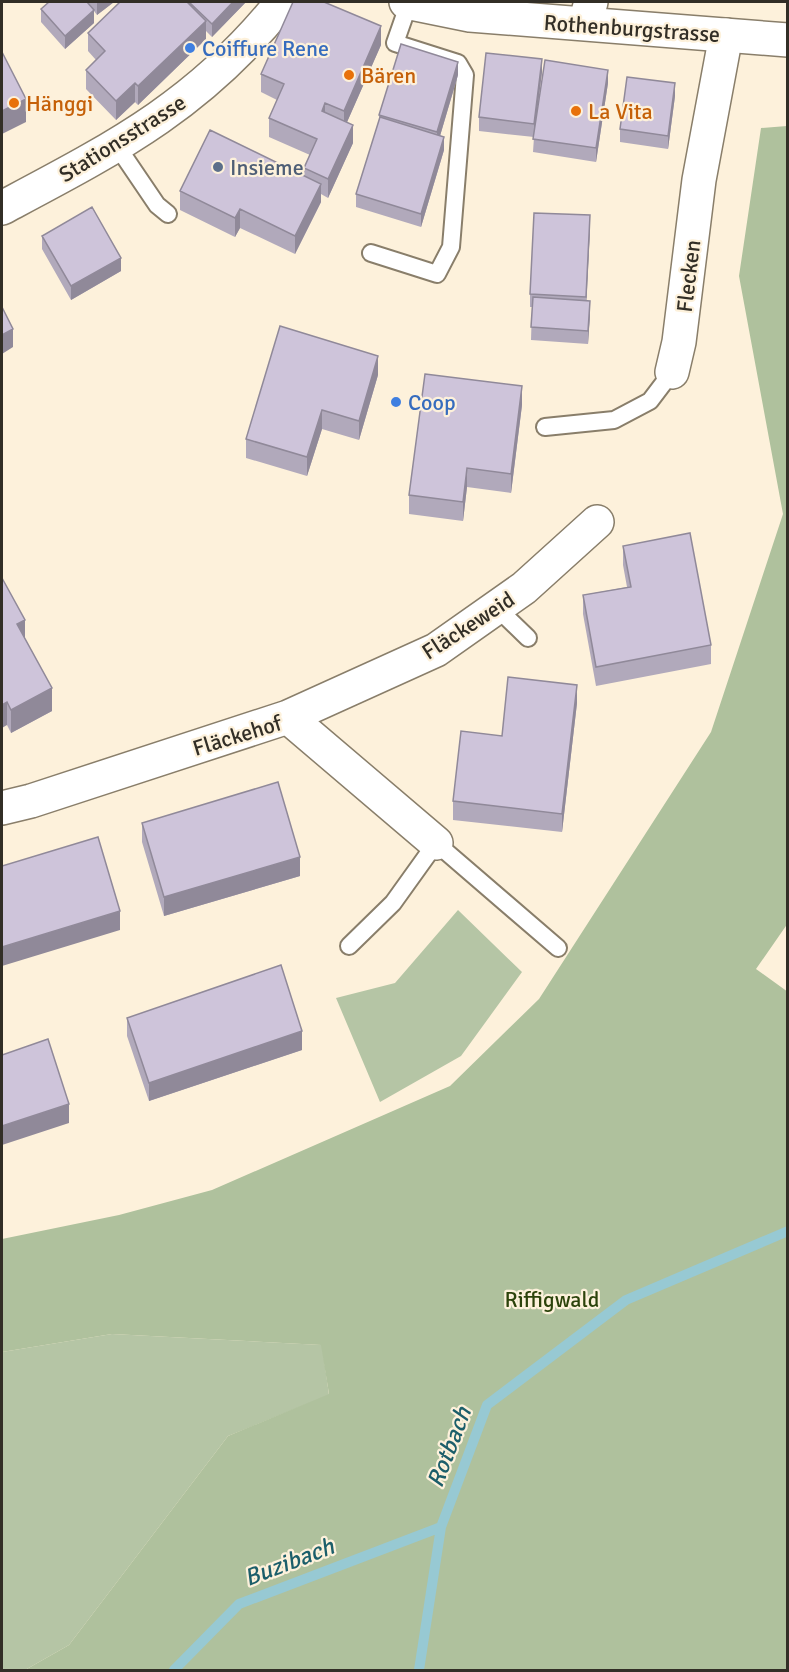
<svg xmlns="http://www.w3.org/2000/svg" width="789" height="1672" font-family="Signika,sans-serif">
<rect width="100%" height="100%" fill="#fdf1db"/>
<path fill="#b5c5a5" d="M458,910L522,972L461,1056L380,1102L336,998L395,983Z
M112,1334L322,1345L329,1395L228,1436L69,1645L25,1670H2V1352Z"/>
<path fill="#afc19d" d="M787,126L788,923L756,969L788,992L787,1670H25L69,1645L228,1436L329,1394L321,1345L112,1334L2,1352V1239L119,1215L212,1190L450,1086L539,999L711,732L783,514L739,276L761,128Z"/>
<g fill="none" stroke-linecap="round" stroke-linejoin="round">
<path stroke="#97c9d3" stroke-width="10" d="M174,1670L239,1604L441,1527
M419,1670L441,1527L487,1405L626,1300L788,1231"/>
<g stroke="#897e6a" stroke-width="20">
<path id="lane" d="M117,146L157,205L168,214
M371,253L437,274L451,247L465,75L458,63L395,43L409,3
M545,427L614,420L650,401L672,372
M496,607L528,638
M349,946L393,903L436,843L558,948"/>
</g>
<g stroke="#897e6a" stroke-width="36">
<path id="street" d="M585,23L591,2
M2,208C115,148 200,105 282,2
M672,372L679,342L699,180L726,35
M288,717L436,843
M2,808L31,801L288,717L436,650L524,588L597,522"/>
</g>
<g stroke="#897e6a" stroke-width="36">
<path id="secondary" d="M406,2L470,15L788,40"/>
</g>
<use href="#lane" stroke="#fff" stroke-width="16"/>
<use href="#street" stroke="#fff" stroke-width="33"/>
<use href="#secondary" stroke="#fff" stroke-width="33"/>
</g>
<path fill="#b1a9bb" d="M49,2H114L97,15L94,11V23L65,49L41,22V9Z
M120,2H246L212,37L206,31V39L138,105L135,102L116,120L86,89V70L96,60L88,51V33Z
M381,45L347,122L353,143L328,198L321,194V202L295,254L240,228L235,237L180,210V191L304,175V168L310,155L269,137V118L277,100L261,92V74Z
M542,72L535,127L608,83L596,162L533,152L534,137L479,131V117Z
M458,75L440,136L444,150L421,227L356,207V194L379,120V115Z
M675,96L668,149L620,142V129Z
M590,229L586,301L590,314L588,344L531,340L532,307H530V294Z
M42,236L121,271L71,300L42,249Z
M378,375L359,440L322,429L307,476L246,458V439Z
M522,405L511,493L467,487L463,521L409,514V495Z
M623,546L711,645V664L596,686L583,614V595L627,587L623,565Z
M2,578L52,711L11,733L7,725Z
M577,703L562,832L453,820V801L502,736Z
M142,823L300,876L164,916L142,842Z
M127,1018L302,1050L149,1101L127,1036Z"/>
<path fill="#908999" d="M97,2H114L97,15Z
M233,2H246L212,37V24Z
M94,10V23L65,49V36Z
M206,21V39L138,105V86Z
M381,26V45L344,129V111Z
M542,59V72L534,137V124Z
M458,62V75L437,146V132Z
M608,70V83L596,162V148Z
M135,83V102L116,120V101Z
M675,83V96L668,149V136Z
M26,99V122L2,134V111Z
M325,103V121L322,111Z
M353,125V143L328,198V179Z
M444,137V150L421,227V214Z
M321,184V202L295,254V236Z
M240,209V228L235,237V218Z
M590,215V229L586,310V297Z
M121,258V271L71,300V286Z
M590,301V314L588,344V331Z
M13,329V347L2,354V335Z
M378,356V375L359,440V421Z
M522,386V405L511,493V474Z
M322,410V429L307,476V457Z
M467,468V487L463,521V502Z
M25,620V643L17,624Z
M577,685V703L562,832V814Z
M52,688V711L11,733V710Z
M7,702V725L2,728V705Z
M300,857V876L164,916V897Z
M120,911V930L2,966V947Z
M302,1031V1050L149,1101V1083Z
M69,1104V1123L2,1145V1126Z"/>
<path fill="#cec4da" stroke="#908999" stroke-width="1.5" d="M49,2H87L94,10L65,36L41,9Z
M120,2H187L206,21L138,86L135,83L116,101L86,70L105,51L88,33Z
M189,2H233L212,24Z
M293,2H324L381,26L344,111L325,103L322,111L353,125L328,179L304,168L317,139L269,118L284,84L261,74Z
M401,44L458,62L437,132L379,115Z
M2,52L26,99L2,111Z
M486,53L542,59L534,124L479,117Z
M545,60L608,70L596,148L533,139Z
M627,77L675,83L668,136L620,129Z
M380,117L444,137L421,214L356,194Z
M210,130L321,184L295,236L240,209L235,218L180,191Z
M92,207L121,258L71,286L42,236Z
M534,213L590,215L586,297L530,294Z
M533,297L590,301L588,331L531,327Z
M2,307L13,329L2,335Z
M280,326L378,356L359,421L322,410L307,457L246,439Z
M425,374L522,386L511,474L467,468L463,502L409,495Z
M690,533L711,645L596,667L583,595L631,587L623,546Z
M2,578L25,620L17,624L52,688L11,710L7,702L2,705Z
M508,677L577,685L562,814L453,801L461,731L502,736Z
M278,782L300,857L164,897L142,823Z
M98,837L120,911L2,947V866Z
M281,965L302,1031L149,1083L127,1018Z
M48,1039L69,1104L2,1126V1055Z"/>
<g fill="#3f7fe0" stroke="#fdf1db" stroke-width="2">
<circle cx="190" cy="48" r="6"/>
<circle cx="396" cy="402" r="6"/>
</g>
<g fill="#e8710a" stroke="#fdf1db" stroke-width="2">
<circle cx="349" cy="75" r="6"/>
<circle cx="14" cy="103" r="6"/>
<circle cx="576" cy="111" r="6"/>
</g>
<circle fill="#5c6f8a" stroke="#fdf1db" stroke-width="2" cx="218" cy="167" r="6"/>
<g text-anchor="middle" stroke-width="4.5" stroke-linejoin="round" paint-order="stroke">
<g font-size="22" fill="#322e26" stroke="#fdf1db">
<text transform="translate(632 28) rotate(4)" y="8">Rothenburgstrasse</text>
<text transform="translate(122 138) rotate(-32)" y="8">Stationsstrasse</text>
<text transform="translate(688 276) rotate(-83)" y="8">Flecken</text>
<text transform="translate(468 625) rotate(-33)" y="8">Fläckeweid</text>
<text transform="translate(237 735) rotate(-17)" y="8">Fläckehof</text>
</g>
<g font-size="22" fill="#366cbe" stroke="#fdf1db" text-anchor="start">
<text x="202" y="56">Coiffure Rene</text>
<text x="408" y="410">Coop</text>
</g>
<g font-size="22" fill="#c56008" stroke="#fdf1db" text-anchor="start">
<text x="361" y="83">Bären</text>
<text x="26" y="111">Hänggi</text>
<text x="588" y="119">La Vita</text>
</g>
<g font-size="22" fill="#4e5e75" stroke="#fdf1db" text-anchor="start">
<text x="230" y="175">Insieme</text>
</g>
<g font-size="22" fill="#2c430b" stroke="#fdf1db">
<text x="552" y="1307">Riffigwald</text>
</g>
<g font-size="24" font-style="italic" fill="#1c5e6a" stroke="#fdf1db">
<text transform="translate(449 1447) rotate(-69)" y="8">Rotbach</text>
<text transform="translate(289 1562) rotate(-21)" y="8">Buzibach</text>
</g>
</g>
<rect width="789" height="1672" fill="none" stroke="#322e26" stroke-width="6"/>
</svg>
